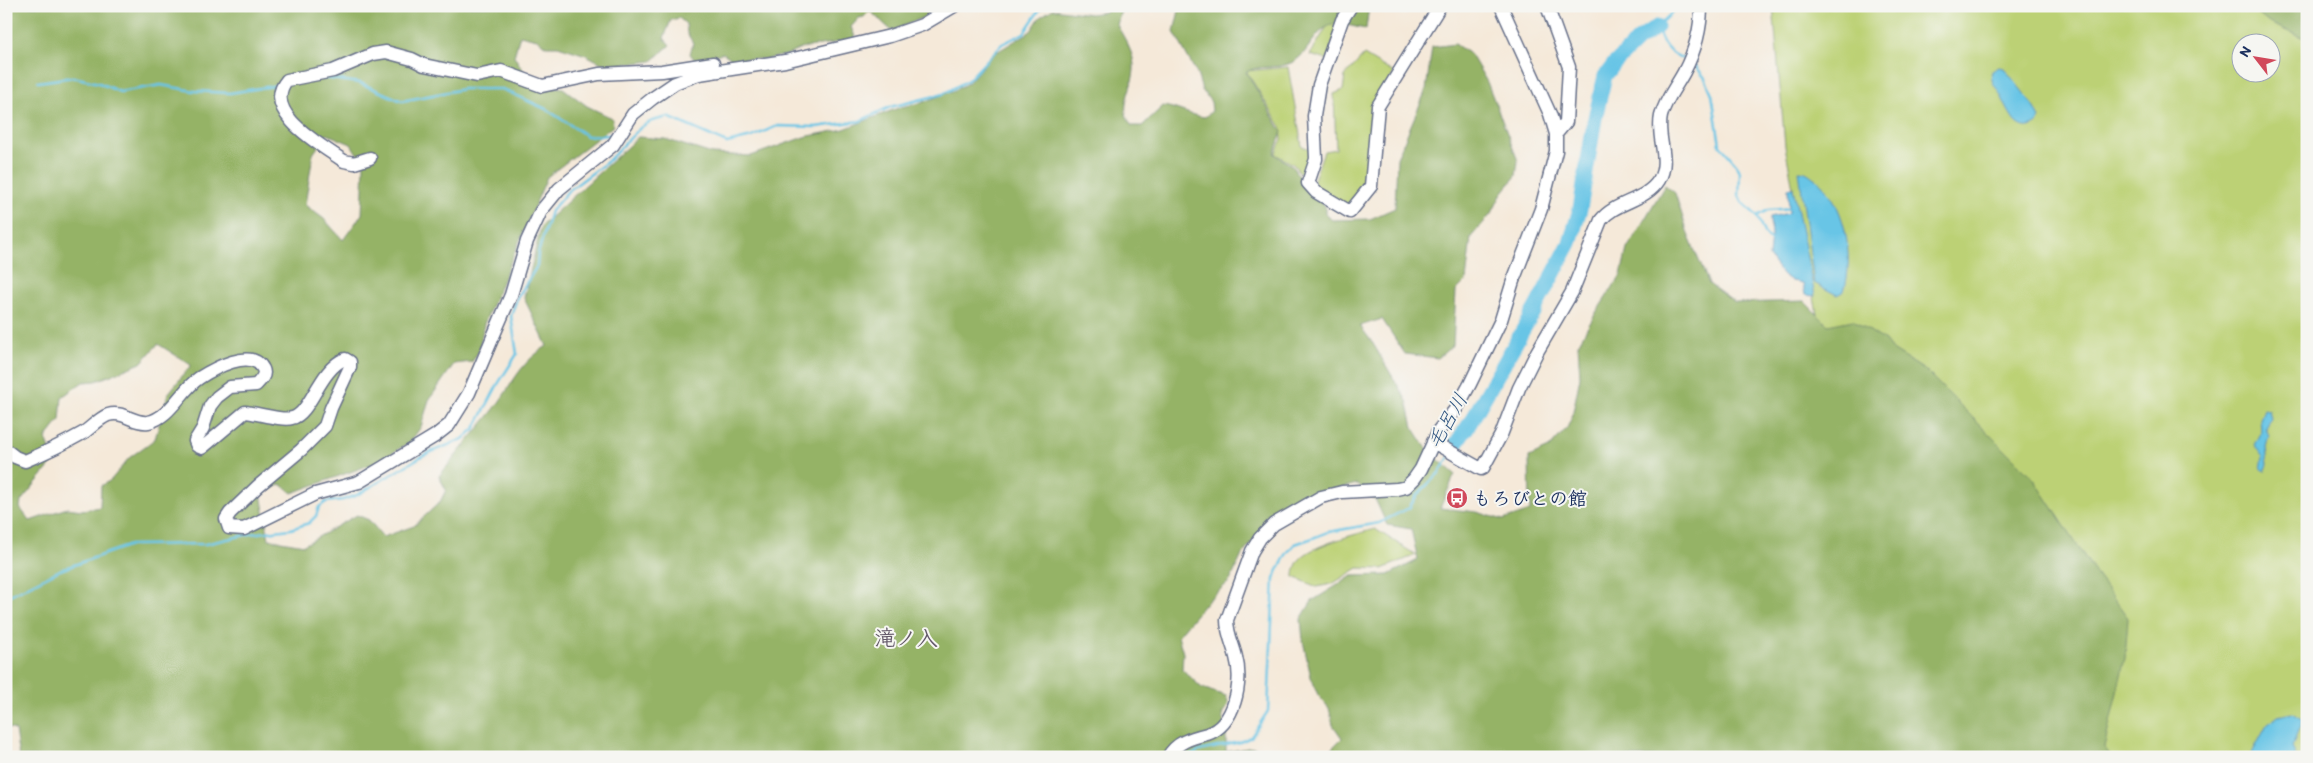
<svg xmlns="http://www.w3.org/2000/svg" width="2313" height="763" font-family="Itim,'Klee One',sans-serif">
<rect width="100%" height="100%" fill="#f6f6f2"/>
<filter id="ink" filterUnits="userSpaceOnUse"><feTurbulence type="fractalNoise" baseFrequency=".02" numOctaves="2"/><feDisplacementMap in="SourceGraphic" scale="10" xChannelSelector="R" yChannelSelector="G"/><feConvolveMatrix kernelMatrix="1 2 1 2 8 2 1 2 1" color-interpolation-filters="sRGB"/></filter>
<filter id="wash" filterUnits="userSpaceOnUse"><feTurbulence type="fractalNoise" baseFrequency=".0096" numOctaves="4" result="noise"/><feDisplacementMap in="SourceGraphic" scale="20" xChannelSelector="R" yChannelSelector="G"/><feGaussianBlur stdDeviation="1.12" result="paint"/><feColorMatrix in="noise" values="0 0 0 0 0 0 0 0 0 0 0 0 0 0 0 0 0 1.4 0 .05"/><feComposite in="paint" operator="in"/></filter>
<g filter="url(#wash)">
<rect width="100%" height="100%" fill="#f5e9d9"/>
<path fill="#bcd174" stroke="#6c8069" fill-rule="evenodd" d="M1773,6H2307V757H2110L2097,748L1819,324L1785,146ZM2240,42H2270V72H2240Z
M1329,23L1338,26L1327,60L1310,55Z
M1364,55L1394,73L1374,105L1369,185L1350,209L1317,190L1313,182L1324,151L1336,149L1334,94L1343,90L1345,76Z
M1288,67L1302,146L1315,151L1307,182L1293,164L1275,154L1282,139L1281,127L1246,71Z
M1375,529L1416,555L1382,569L1358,568L1332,584L1317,587L1294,577C1294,571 1296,564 1300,559C1312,545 1357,534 1375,529Z"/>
<path fill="#95b366" stroke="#587162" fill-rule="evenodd" d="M6,6H941L936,12L892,31L870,11L864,17L859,18L851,27L856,39L803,48L787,55L767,59H732L723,53L695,60L690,54L693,43L687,33L686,24L679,18L671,20L664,38L670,45L652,61L607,66L586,55L558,46H546L537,39L520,35L514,56L532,84L563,88L587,106L612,118L613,126L547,177L484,324L479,351L472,362L454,364L429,400L421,427L410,442L378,462L292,493L281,484L261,494L269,539L304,545L357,515L369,520L383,537L414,526L440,502L446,490L439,476C456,455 474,434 491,413C512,387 517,365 547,346L524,298L541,226L638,137L665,139L712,154L751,156L804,137L844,129L901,107L921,103L955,90L968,83L992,55L1031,31L1040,17L1053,9L1090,14L1105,12L1108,6H1137L1121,10L1117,25C1124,38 1135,54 1134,69C1133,90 1117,107 1132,126H1142L1163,106C1178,108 1190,116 1205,117L1212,111L1211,102L1202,90L1197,74L1174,32L1180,6H1369L1366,29C1357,28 1347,24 1338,24C1313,25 1311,57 1288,64C1274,69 1259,65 1246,72L1282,132L1274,154L1291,165L1314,197L1325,205V213L1332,220L1370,219L1395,208L1397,158L1426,90L1432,47L1455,44L1471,55L1487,82L1518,161L1516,176L1502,193L1492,213L1471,237L1466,281L1456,291L1453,345L1438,358L1405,354L1382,319L1360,326L1372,342L1407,401L1413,427L1429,452L1455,474L1440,508L1477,512L1503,520L1530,511L1529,457L1549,448L1567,428L1572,417L1580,377L1578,344L1597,311L1621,275L1627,249L1665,185L1675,193L1689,237L1709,284L1735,303L1804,301L1828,325L1853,320L1885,341L1891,349L1926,371L2034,479L2094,571L2128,618L2125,658L2104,748L2111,757H1316L1325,755L1342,738L1333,725L1329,708L1318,695L1311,677L1303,641L1301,619L1312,601L1352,576L1388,575L1418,560L1411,529L1387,525L1376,501L1357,484L1321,493L1293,505L1265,526L1242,555L1230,581L1208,600L1178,636L1183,653L1182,669L1202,688L1226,696L1229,704L1222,714L1226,734V752L1253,747L1293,757H19L15,730L6,727ZM327,134L351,144L364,165L362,214L343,240L324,219L305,205L313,154ZM158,344L191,365L168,394L155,439L129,458L111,480L101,486L100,507L82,510L67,508L30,521L20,508L21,501L54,461L46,438L60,420L62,397L83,382L96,381L141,363Z
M2248,6H2307V39L2269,23Z"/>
<path fill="#68c5e6" stroke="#427aa2" d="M1999,67L2004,68L2034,106L2040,118C2038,123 2037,124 2032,126C2016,133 2007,107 2001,96C1997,88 1989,81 1992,71Z
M1799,171C1805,171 1808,173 1813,177C1845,198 1855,256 1844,291L1837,295L1814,283Z
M1788,188H1793L1815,296L1805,295L1803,283L1792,281L1783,275L1769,257L1771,236L1770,217L1789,213Z
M2264,409L2269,410L2271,418L2266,428L2269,436L2266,447L2268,465L2265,471L2261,469L2263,457L2254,445L2261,431L2260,419Z
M2292,713L2303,720L2292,746L2296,757H2250L2267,725L2278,716Z"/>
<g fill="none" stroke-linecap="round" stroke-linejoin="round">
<path stroke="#68c5e6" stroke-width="2.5" d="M1674,6L1673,12L1657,27C1662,44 1668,54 1685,59
M1694,64L1705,78L1712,94L1720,145L1737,165L1740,172L1739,196L1742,202L1757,216L1764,233L1773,243
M324,78L360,83L402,101L463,89H502L546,109L587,136L613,135
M38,82L73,77L99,83L120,92L161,85L194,91L230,93L279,85
M1757,216L1768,210L1792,208
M6,597L60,570L130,545L205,544L250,534L291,529L309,523L316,516L319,507L326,502L343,500L357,495L424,455L463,439L475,428L498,384L517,354L511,316L517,298L537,266L538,253L551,211L568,191L607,162L641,127L652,121L668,117L727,143L752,137L777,126L816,127L860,121L890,107L943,94L968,80L1002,44L1024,33L1042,6
M1188,757L1199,751L1240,742L1251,737L1268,711L1274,578L1287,553L1295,544L1310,539L1328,532L1379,523L1409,508L1417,495L1439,473L1450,456"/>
<path stroke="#68c5e6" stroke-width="15" d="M1456,444L1470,423L1536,307L1570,243L1580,209L1595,118L1605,76L1614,64L1638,40L1657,27"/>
</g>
</g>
<g filter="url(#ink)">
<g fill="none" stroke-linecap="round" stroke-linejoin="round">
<g stroke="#677089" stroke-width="15">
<path id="minor" d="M1351,6L1342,20L1319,85L1314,116L1316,159L1308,183L1316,192L1350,212L1371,186L1378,106L1440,6
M1547,6L1569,67L1566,122L1556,134
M370,158L354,163L344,161C321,145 260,112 287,80L333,71L373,54L386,52L412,59L424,65L477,76L501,71L542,86L599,74L662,71L713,63
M1433,442L1481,469L1483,468L1501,435L1519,388L1537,352L1572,292L1601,220C1616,201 1646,201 1659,180C1671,160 1656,138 1661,116C1665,100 1676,87 1684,72C1695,51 1701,30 1701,6
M6,450L15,457L25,461C42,454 67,442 83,433C91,428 98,419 108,415C123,410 133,424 148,422C170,418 181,390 199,378C213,369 252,347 263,369C266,375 261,380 256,385L230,387L217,397L210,406L203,428L195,441L197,446L202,448L245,412C257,413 282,421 292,418C311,414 319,369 345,359L350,362V367L331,408L325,426L301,450L258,486L230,513L226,519L229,528L244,529L315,494L359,482L435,436L449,425L469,393L498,325L511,295L527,241L541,211L559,189L613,145L633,114L653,98L675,83L699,74L785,61L890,36L922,25L954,6
M1168,757C1176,742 1191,738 1207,734C1235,725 1243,682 1236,657C1233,644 1227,634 1227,620L1252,551L1260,538L1274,524L1321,497L1342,492L1397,489L1406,487L1414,479L1421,469L1439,430L1458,406L1470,384L1501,320L1513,281L1541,209L1556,151V134L1550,114L1501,6"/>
</g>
<use href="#minor" stroke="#fff" stroke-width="12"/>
</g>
</g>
<defs>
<g id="bus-disc" transform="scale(1.125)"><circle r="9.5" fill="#d1495b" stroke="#f6f6f2"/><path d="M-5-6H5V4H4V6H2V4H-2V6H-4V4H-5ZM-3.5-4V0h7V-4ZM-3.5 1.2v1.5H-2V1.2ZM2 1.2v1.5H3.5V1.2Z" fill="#fff"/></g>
</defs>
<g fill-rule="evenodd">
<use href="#bus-disc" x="1457" y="498"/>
</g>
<g text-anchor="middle" stroke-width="4" stroke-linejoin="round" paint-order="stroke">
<g font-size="19" font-weight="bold" fill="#1b2f5e" stroke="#f6f6f2" text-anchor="start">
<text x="1473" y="505">もろびとの館</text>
</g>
<g font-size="20" font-style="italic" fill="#2e5480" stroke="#f6f6f2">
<text transform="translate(1447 421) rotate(-60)" y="7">毛呂川</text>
</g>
<g font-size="21" font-weight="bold" fill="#64596b" stroke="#f6f6f2">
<text x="906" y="645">滝ノ入</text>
</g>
</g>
<rect width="2313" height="763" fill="none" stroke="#f6f6f2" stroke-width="25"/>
<g transform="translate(2256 58) rotate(301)"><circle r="24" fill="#f6f6f2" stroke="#9ea6b7"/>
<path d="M0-4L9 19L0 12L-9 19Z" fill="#d1495b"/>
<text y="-8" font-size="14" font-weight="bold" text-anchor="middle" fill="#1b2f5e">N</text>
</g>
</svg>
